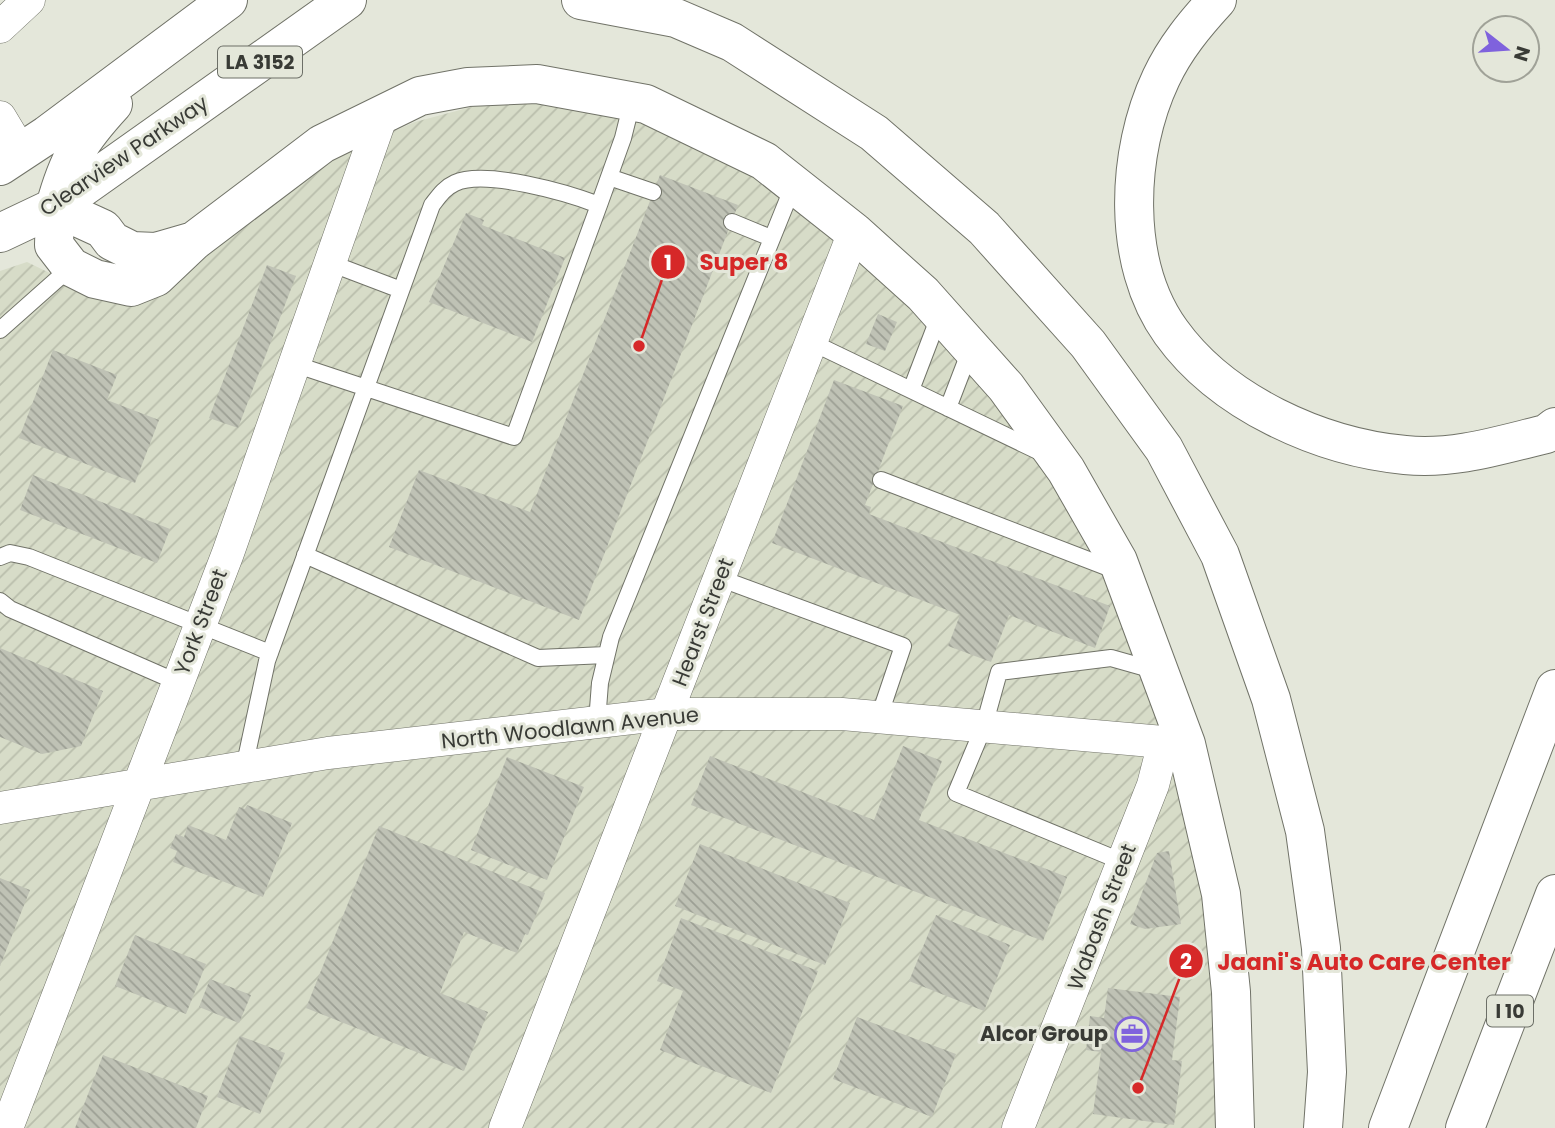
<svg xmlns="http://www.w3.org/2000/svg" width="1555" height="1128" font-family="Poppins,sans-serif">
<defs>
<pattern id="industrial-furrows" width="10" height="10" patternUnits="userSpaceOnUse" patternTransform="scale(1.75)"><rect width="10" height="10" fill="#d7dcc8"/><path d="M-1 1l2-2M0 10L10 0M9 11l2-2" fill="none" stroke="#b9beac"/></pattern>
<pattern id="building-back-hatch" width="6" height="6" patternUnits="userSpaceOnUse" patternTransform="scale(1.75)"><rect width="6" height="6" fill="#bfc2b5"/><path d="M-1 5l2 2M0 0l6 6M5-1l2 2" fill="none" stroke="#9c9f94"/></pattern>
</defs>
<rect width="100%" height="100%" fill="#e4e7da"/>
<path fill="url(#industrial-furrows)" d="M550,99L617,112L753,172L926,315L999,397L1108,565L1162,713L1216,944L1217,1128H0V271L27,262L93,294L335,156L415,122L490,102Z"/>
<path fill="url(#building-back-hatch)" d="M660,175L738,205L579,620L389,547L419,470L530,512Z
M466,213L484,220L482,225L565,258L532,342L429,302Z
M267,265L296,276L238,428L209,418Z
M878,314L897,322L885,351L866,344Z
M53,350L117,375L107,400L159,420L135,483L19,438Z
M834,380L903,406L865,505L871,507L869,514L1110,606L1095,648L1009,615L991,662L948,646L960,615L772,543Z
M33,475L170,529L157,563L20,510Z
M0,648L103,691L81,746L42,754L0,737Z
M903,746L942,761L919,820L1067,877L1043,941L691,805L710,756L874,820Z
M507,757L584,787L547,880L471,850Z
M247,805L292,823L263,897L173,862L177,851L170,848L176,834L184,837L188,825L226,840L239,807L245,809Z
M379,826L545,893L528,935L525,934L517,953L464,932L440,993L488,1012L464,1071L306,1008Z
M700,844L850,903L825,965L675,906Z
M1169,851L1181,924L1145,929L1130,924L1157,853Z
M0,878L30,890L0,966Z
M936,915L1010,945L984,1011L909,981Z
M681,918L818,971L771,1093L660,1050L683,991L657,981Z
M135,935L206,964L186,1014L115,986Z
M210,979L251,995L239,1023L199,1007Z
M1108,988L1180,997L1172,1060L1182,1061L1174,1125L1093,1114L1101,1052L1086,1050L1090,1016L1104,1018Z
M857,1017L956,1054L932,1117L833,1079Z
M240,1036L285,1053L260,1114L217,1097Z
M103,1055L208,1096L196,1128H75Z"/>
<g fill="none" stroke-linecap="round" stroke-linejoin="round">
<g stroke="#717368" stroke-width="18">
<path id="lane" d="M609,177L653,192
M732,222L771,238
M330,263L401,290
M0,330L71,267
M811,342L1042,453
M294,364L514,437L599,205
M911,390L940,314
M948,408L971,348
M881,480L1117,571
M305,555L538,658L606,655
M0,557L10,553L29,557L270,653
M719,578L903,646L879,717
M0,601L10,609L177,682
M597,722L600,683L611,637L794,184
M244,768L267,661L432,205C439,196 444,188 455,183C485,169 568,193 599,205L623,138L632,102
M1123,862L956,793L984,726L999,672L1111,658L1157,671"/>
</g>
<g stroke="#717368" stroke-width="33">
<path id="street" d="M0,27L29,0
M0,117L21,152
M0,808L328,753L667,714H842L1186,744
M7,1128L228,553L383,112
M505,1128L854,232
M1018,1128L1153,785L1164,742"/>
</g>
<g stroke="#717368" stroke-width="40">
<path id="secondary" d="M194,241L156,252L132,251L112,241L103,229L55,207L54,245L71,267L95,279L131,287L156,277L194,241L322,144L420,96L468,87L537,84L646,104L764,161L854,232L923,294L1006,387L1066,470L1118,561L1186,744L1221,894L1231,992L1235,1128"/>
</g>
<g stroke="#717368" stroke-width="40">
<path id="highway" d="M581,0L676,18L732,42L874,133L984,228L1088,344L1164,449L1220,555L1271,699L1305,831L1321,948L1327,1072L1323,1128
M1217,0C1195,24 1175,48 1161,78C1126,152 1121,263 1171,332C1222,403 1320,447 1405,455C1454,460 1500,445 1546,434L1555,427
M0,166L47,135L228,0
M55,207C68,159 80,140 113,104
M0,233L55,207L347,0
M1388,1128L1555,689
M1465,1128L1555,894"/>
</g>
<use href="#lane" stroke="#fff" stroke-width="16"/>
<use href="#street" stroke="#fff" stroke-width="32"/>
<use href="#secondary" stroke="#fff" stroke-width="38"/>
<use href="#highway" stroke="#fff" stroke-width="38"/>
</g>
<defs>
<g id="office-ring" transform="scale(1.75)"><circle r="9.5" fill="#e4e7da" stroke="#7f62dd" stroke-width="1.5"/><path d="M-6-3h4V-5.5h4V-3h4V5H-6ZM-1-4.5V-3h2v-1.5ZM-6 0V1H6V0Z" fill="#7f62dd"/></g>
</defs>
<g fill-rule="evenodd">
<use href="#office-ring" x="1132" y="1034"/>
</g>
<g text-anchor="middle" stroke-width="6" stroke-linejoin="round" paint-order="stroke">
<g fill="#e4e7da" stroke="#6c6f67" stroke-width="2">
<rect x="218" y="46.5" width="84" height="31" rx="5"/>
<rect x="1487" y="995.5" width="46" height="31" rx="5"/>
</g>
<g font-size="19" font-weight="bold" fill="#393b36">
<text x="260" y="69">LA 3152</text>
<text x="1510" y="1018">I 10</text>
</g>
<g font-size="21" fill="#393b36" stroke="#e4e7da">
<text transform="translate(124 156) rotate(-34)" y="7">Clearview Parkway</text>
<text transform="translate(201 622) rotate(-69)" y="7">York Street</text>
<text transform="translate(703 622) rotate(-69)" y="7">Hearst Street</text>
<text transform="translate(570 728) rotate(-6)" y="7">North Woodlawn Avenue</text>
<text transform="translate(1102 917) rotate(-69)" y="7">Wabash Street</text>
</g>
<g font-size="21" font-weight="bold" fill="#393b36" stroke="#e4e7da" text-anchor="end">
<text x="1108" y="1041">Alcor Group</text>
</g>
</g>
<path fill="none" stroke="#d62828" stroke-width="2.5" d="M639 346L668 262M1138 1088L1186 961"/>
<g fill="#d62828" stroke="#e4e7da" stroke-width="2.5">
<circle cx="639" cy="346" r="7"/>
<circle cx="1138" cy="1088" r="7"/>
<circle cx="668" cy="262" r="18"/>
<circle cx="1186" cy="961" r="18"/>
</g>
<g font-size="21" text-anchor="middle" font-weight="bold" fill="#fff">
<text x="668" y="270">1</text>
<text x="1186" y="969">2</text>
</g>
<g font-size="23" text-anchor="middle" font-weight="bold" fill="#d62828" stroke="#e4e7da" stroke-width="6" stroke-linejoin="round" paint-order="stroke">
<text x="744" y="270">Super 8</text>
<text x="1364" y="970">Jaani's Auto Care Center</text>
</g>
<g transform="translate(1506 49) rotate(107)"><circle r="33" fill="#e4e7da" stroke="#a0a298" stroke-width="2"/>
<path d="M0-5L12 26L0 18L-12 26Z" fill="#7f62dd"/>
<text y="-10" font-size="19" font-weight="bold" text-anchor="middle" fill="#393b36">N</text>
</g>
</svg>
